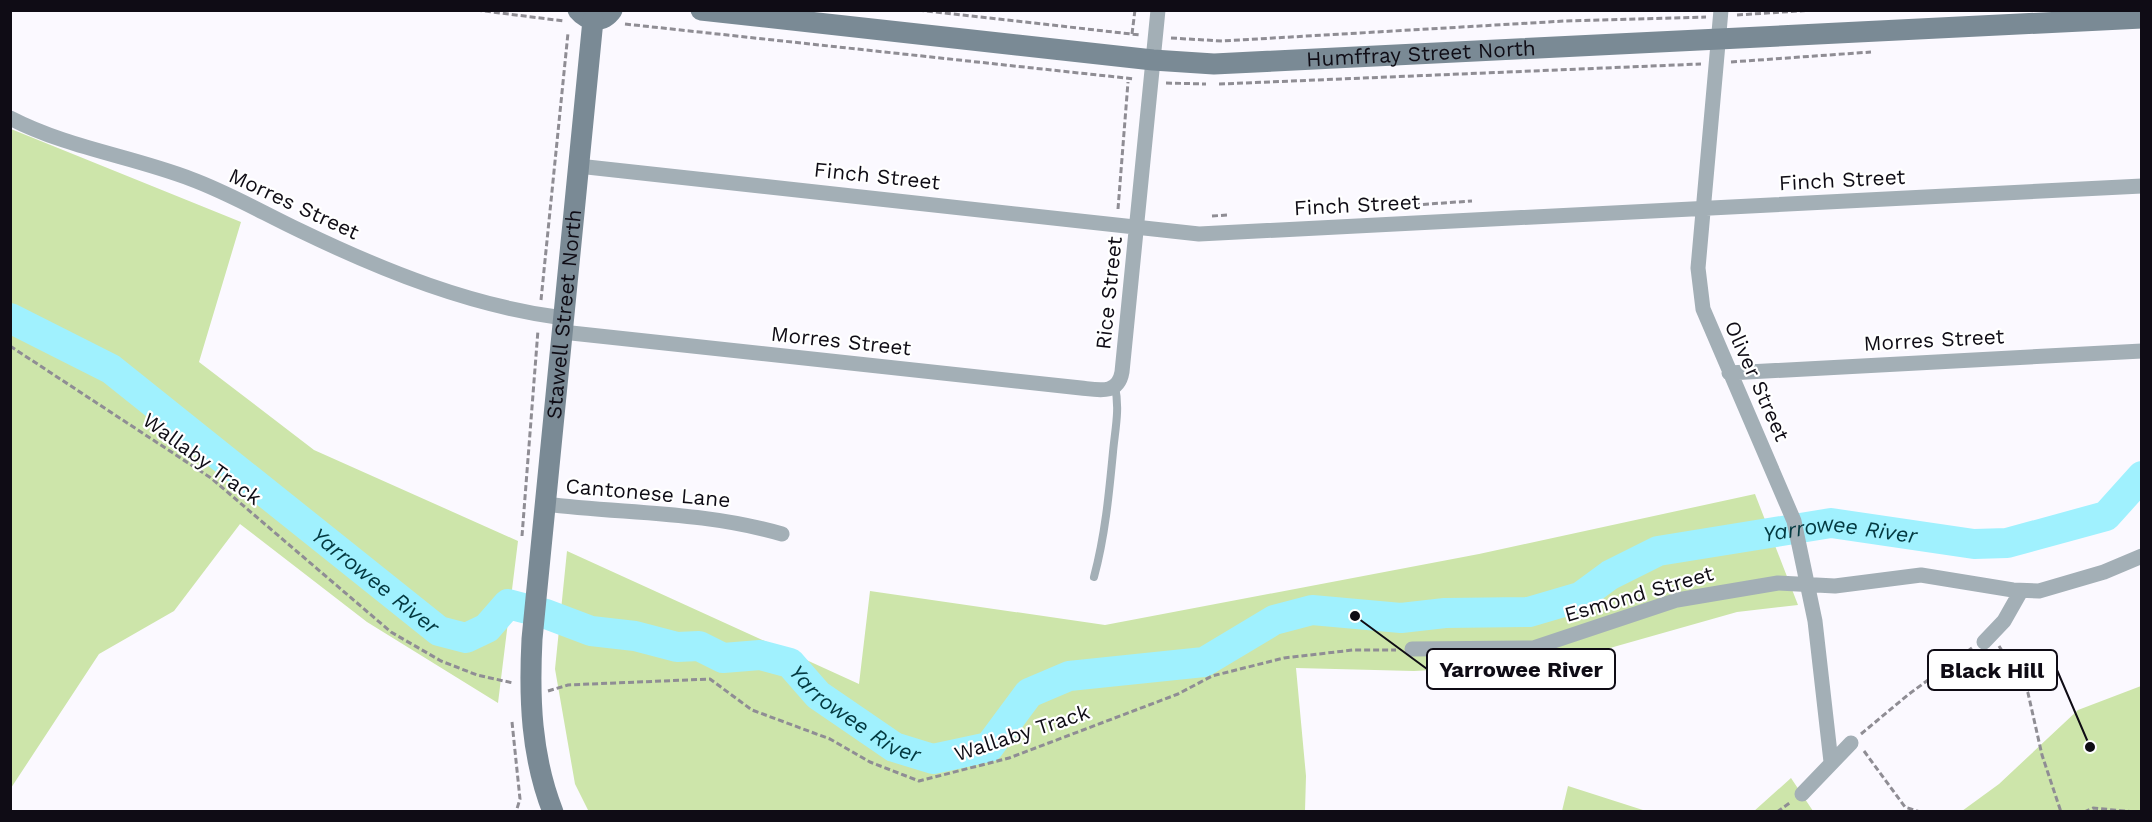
<svg xmlns="http://www.w3.org/2000/svg" width="2152" height="822" font-family="'Work Sans',sans-serif">
<rect width="100%" height="100%" fill="#fbf9ff"/>
<path fill="#cde5aa" d="M11,129L241,222L199,362L314,450L518,541L498,703L367,622L240,524L174,611L99,654L11,788Z
M1755,494L1798,605L1737,612L1557,663L1414,671L1296,668L1306,776L1305,811L589,812L575,784L555,669L567,551L859,684L870,591L1105,625L1479,554Z
M2141,686V811H1962L1999,784L2078,710Z
M1791,778L1813,811L1753,812Z
M1568,786L1646,811H1562Z"/>
<g fill="none" stroke-linecap="round" stroke-linejoin="round">
<path stroke="#a0f1fe" stroke-width="30" id="s1" d="M10,318L111,369L439,631L466,638L487,628L508,604L546,614L591,631L635,636L677,647L699,646L723,658L760,655L790,663L818,695L894,747L933,759L989,747L1029,693L1069,676L1204,662L1274,620L1312,610L1401,618L1445,613L1529,612L1580,597L1610,575L1658,551L1831,523L1974,544L2007,543L2106,516L2142,476"/>
<path stroke="#8f8d94" stroke-width="3" stroke-dasharray="6 3" stroke-linecap="butt" d="M476,10L564,21
M918,10L1140,35
M1737,15L1814,10
M625,24L1135,79
M1132,34L1135,10
M1171,38L1222,41L1565,21L1706,17
M1731,62L1871,52
M1166,83L1206,84
M1219,84L1701,64
M1414,205L1472,201
M1118,209L1128,82
M1212,216L1228,215
M541,300L568,33
M10,346L211,478L391,632L441,661L477,675L513,683
M522,536L538,330
M1999,646L2028,693L2042,755L2061,812
M548,691L568,685L710,679L752,710L830,739L870,762L919,781L1009,758L1178,694L1212,676L1284,658L1353,650H1396
M512,722L520,799L516,812
M1861,734L1909,694L1972,648
M1864,751L1905,807L1920,812
M1777,812L1791,802
M2084,812L2093,808L2135,812"/>
<path stroke="#a3afb6" stroke-width="8" d="M1094,577C1105,536 1109,494 1113,452C1115,430 1120,409 1115,387"/>
<path stroke="#a3afb6" stroke-width="15" d="M1721,10L1698,268L1703,309L1794,521L1815,621L1831,762
M10,118C68,148 131,156 191,179C229,193 265,214 301,231C384,271 471,306 563,318
M578,166L1199,234L2142,186
M562,332L1081,388C1099,390 1118,395 1122,372L1158,10
M1729,373L2142,351
M545,504C626,514 702,511 782,534
M1984,642L2004,621L2021,591
M1412,649L1533,648L1677,600L1778,583L1835,586L1921,575L2013,590L2039,591L2104,572L2142,556
M1802,794L1851,743"/>
<g stroke="#7a8a95" stroke-width="21">
<path d="M578,10C588,22 603,23 612,10"/>
<path id="s2" d="M701,10L1153,60L1214,64L2142,18"/>
<path id="s3" d="M553,812C531,756 529,698 532,639L593,20"/>
</g>
</g>
<g text-anchor="middle" stroke-width="4.5" stroke-linejoin="round" paint-order="stroke">
<g font-size="21" fill="#0f0c15" stroke="#fff">
<text dy="7" stroke="none"><textPath href="#s2" startOffset="723">Humffray Street North</textPath></text>
<text transform="translate(877 176) rotate(6)" y="7">Finch Street</text>
<text transform="translate(1842 180) rotate(-3)" y="7">Finch Street</text>
<text transform="translate(294 204) rotate(25)" y="7">Morres Street</text>
<text transform="translate(1357 205) rotate(-3)" y="7">Finch Street</text>
<text transform="translate(1109 293) rotate(-84)" y="7">Rice Street</text>
<text dy="7" stroke="none"><textPath href="#s3" startOffset="502">Stawell Street North</textPath></text>
<text transform="translate(1934 340) rotate(-3)" y="7">Morres Street</text>
<text transform="translate(841 341) rotate(6)" y="7">Morres Street</text>
<text transform="translate(1757 381) rotate(66)" y="7">Oliver Street</text>
<text transform="translate(202 459) rotate(36)" y="7">Wallaby Track</text>
<text transform="translate(648 493) rotate(5)" y="7">Cantonese Lane</text>
<text transform="translate(1639 594) rotate(-16)" y="7">Esmond Street</text>
<text transform="translate(1022 733) rotate(-18)" y="7">Wallaby Track</text>
</g>
<g font-size="22" font-style="italic" fill="#033940" stroke="#fff">
<text dy="8" stroke="none"><textPath href="#s1" startOffset="2054">Yarrowee River</textPath></text>
<text dy="8" stroke="none"><textPath href="#s1" startOffset="452">Yarrowee River</textPath></text>
<text dy="8" stroke="none"><textPath href="#s1" startOffset="992">Yarrowee River</textPath></text>
</g>
</g>
<path fill="none" stroke="#0f0c15" stroke-width="2" d="M1355 616L1427 669M2090 747L2057 670"/>
<g fill="#0f0c15" stroke="#fff" stroke-width="2">
<circle cx="1355" cy="616" r="6"/>
<circle cx="2090" cy="747" r="6"/>
</g>
<g fill="#fff" stroke="#0f0c15" stroke-width="2">
<rect x="1427" y="649" width="188" height="40" rx="6"/>
<rect x="1928" y="650" width="129" height="40" rx="6"/>
</g>
<g font-size="22" text-anchor="middle" font-weight="bold" fill="#0f0c15">
<text x="1521" y="677">Yarrowee River</text>
<text x="1992" y="678">Black Hill</text>
</g>
<rect width="2152" height="822" fill="none" stroke="#0f0c15" stroke-width="24"/>
</svg>
